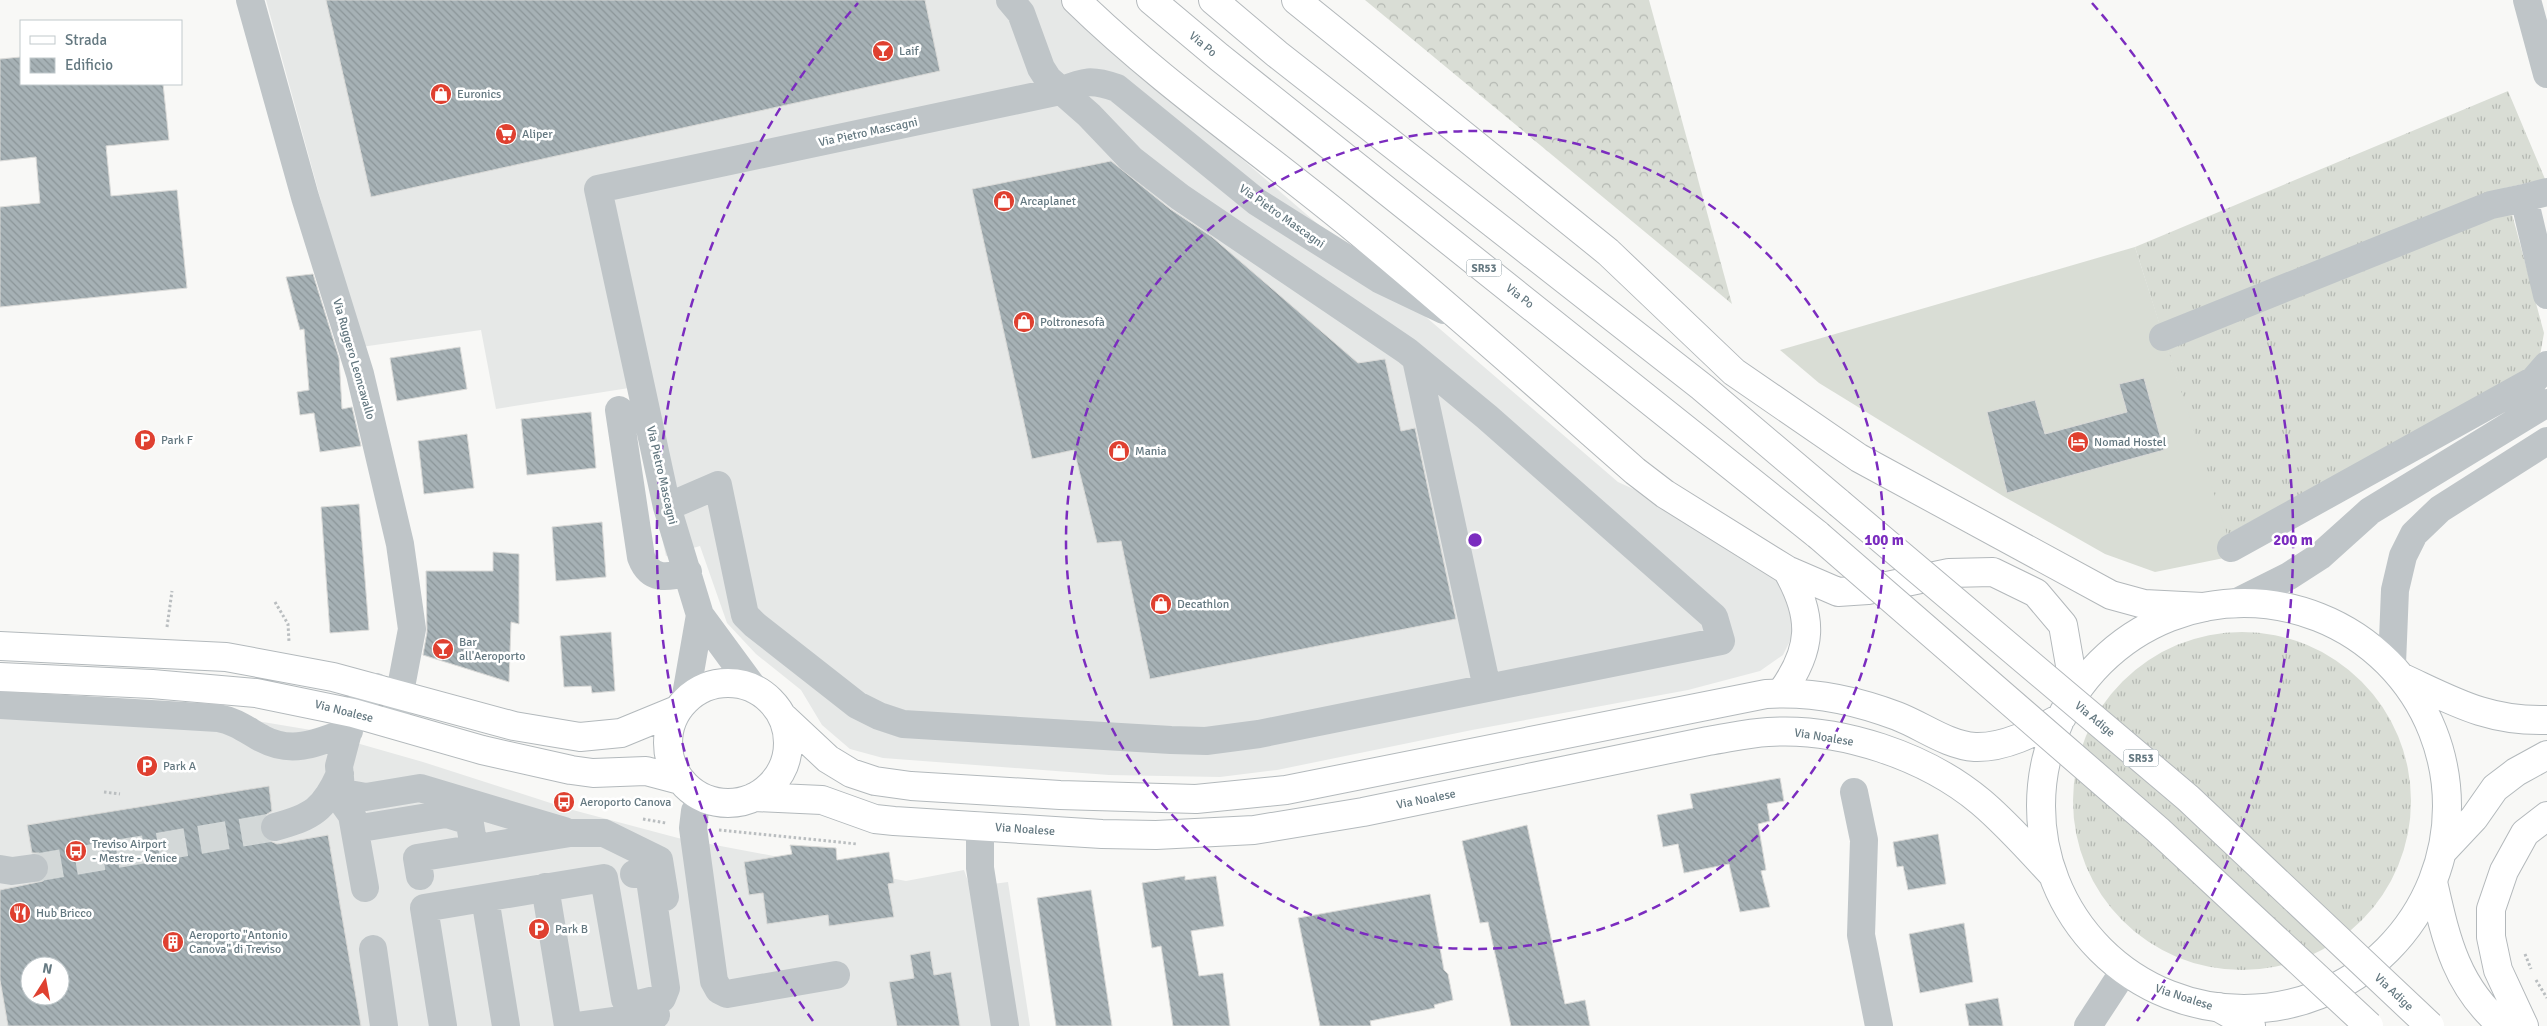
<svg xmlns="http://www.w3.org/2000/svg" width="2547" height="1026" font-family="Signika,sans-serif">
<defs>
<pattern id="grass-tufts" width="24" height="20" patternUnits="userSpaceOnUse" patternTransform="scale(1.25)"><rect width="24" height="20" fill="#d9ddd5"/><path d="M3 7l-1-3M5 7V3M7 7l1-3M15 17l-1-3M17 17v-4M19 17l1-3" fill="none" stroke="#b4b8b2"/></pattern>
<pattern id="forest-crowns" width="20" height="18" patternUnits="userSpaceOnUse" patternTransform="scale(1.25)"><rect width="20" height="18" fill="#d9ddd5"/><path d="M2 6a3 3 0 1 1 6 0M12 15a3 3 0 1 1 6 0" fill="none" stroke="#b4b8b2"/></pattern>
<pattern id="building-back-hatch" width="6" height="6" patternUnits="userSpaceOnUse" patternTransform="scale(1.25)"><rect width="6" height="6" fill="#a6b1b5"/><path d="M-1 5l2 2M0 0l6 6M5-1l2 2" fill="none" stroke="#8b9598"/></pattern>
</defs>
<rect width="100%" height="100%" fill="#f8f8f6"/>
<path fill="#e6e8e7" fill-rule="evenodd" d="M266,0H1061L1078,18L1618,482L1712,525L1789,588L1795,618L1791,639L1783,655L1760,671L1688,690L1472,730L1277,770L1220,777L1109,775L883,758L850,749L822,725L801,690L756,654L727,623L700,546L666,556L629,388L496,409L481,330L361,347Z
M0,700L228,716L311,730L423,762L569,809L678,838L906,881L964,870L970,887L1008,882L1030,1026H0ZM30,966H60V996H30Z"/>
<path fill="url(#grass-tufts)" d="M2508,91L2545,179L2505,188L2544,333L2538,367L2226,535L2135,247Z
M2073 801a169 169 0 1 1 338 0a169 169 0 1 1-338 0Z"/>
<path fill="url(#forest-crowns)" d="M1365,0H1649L1732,304Z"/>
<path fill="#d9ddd5" d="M2135,247L2234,556L2155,572L2105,554L2003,496L1819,383L1780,350Z"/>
<path fill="url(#building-back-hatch)" stroke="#dadad8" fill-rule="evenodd" d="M326,0H925L940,71L371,197Z
M21,57V84H163L169,140L106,146L111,196L177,190L187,288L0,307V207L40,203L36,157L0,161V59Z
M1111,161L1170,209L1212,237L1358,363L1385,359L1401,431L1415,428L1456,619L1150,679L1121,541L1097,543L1074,450L1032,459L972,189Z
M313,274L339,358L342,409L352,407L361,446L320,452L314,413L300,415L297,392L309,390L304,329L300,330L286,277Z
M460,347L467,389L397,401L390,358Z
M2144,378L2164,450L2007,493L1987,412L2035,400L2045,434L2127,412L2119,384Z
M591,412L596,468L527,475L521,419Z
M467,434L474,488L424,494L418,441Z
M359,504L369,630L330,633L321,507Z
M602,522L606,577L556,581L552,527Z
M493,552L519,554V624L511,622L509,682L423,655L427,632L426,571H493Z
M611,632L615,691L592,693L591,686L564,687L560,636Z
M1780,778L1784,801L1767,804L1770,821L1758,824L1766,870L1761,871L1770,907L1740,912L1729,864L1684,873L1678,844L1663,847L1657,815L1693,808L1690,794Z
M269,786L272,811L264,816L260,824V832L265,839L277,844L328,835L361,1026H8L0,980V890L43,881L48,874L49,866L46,858L39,853H32L27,825ZM30,966H60V996H30Z
M1527,825L1565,1004L1585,1000L1590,1026H1511L1488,922L1480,923L1462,841Z
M1938,834L1946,884L1908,890L1903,866L1897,867L1893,842Z
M790,845L836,848L837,860L889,852L894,883L888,884L894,917L829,926L828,915L767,924L763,893L749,895L744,862L792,854Z
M1185,876V880L1216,876L1224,926L1191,931L1199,976L1223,973L1230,1026H1173L1161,946L1152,948L1142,883Z
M1091,890L1112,1026H1056L1037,898Z
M1430,894L1444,970L1448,974L1453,1000L1434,1005L1435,1008L1370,1021L1371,1026H1320L1298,918Z
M1964,923L1973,982L1920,993L1909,934Z
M930,951L934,975L951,972L960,1026H897L889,982L914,978L910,955Z
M1998,998L2003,1026H1969L1965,1004Z"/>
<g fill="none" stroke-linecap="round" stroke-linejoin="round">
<path stroke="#d3d8d8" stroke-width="28" stroke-dasharray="28 14" stroke-linecap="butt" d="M34,868L275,827"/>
<g stroke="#b3b9bc" stroke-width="30">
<path id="major" d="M2041 806a203 203 0 1 1 406 0a203 203 0 1 1-406 0Z
M0,646L226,657L333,677L514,726L580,737L621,733L677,710
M0,677L152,684L256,693L353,713L482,750L571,770L593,773L646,771L680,780
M2401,677C2453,701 2488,722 2547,720
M668 743a60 60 0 1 1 120 0a60 60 0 1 1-120 0Z
M782,716L828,759L851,773L875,781L911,786L1060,795L1196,799L1286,790L1766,694C1811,691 1855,700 1897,716C1923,726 1947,745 1975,747C2006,748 2036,731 2062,717
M754,797L822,800L875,819L894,821L1102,834L1156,835L1254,830L1363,812L1708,741C1728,738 1748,733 1768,732C1840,727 1926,756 1981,802C2007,824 2030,850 2053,875
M2443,851L2474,818L2495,788L2516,772L2547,755"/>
</g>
<g stroke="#b3b8bb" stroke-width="30">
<path id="highway" d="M1076,0C1160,82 1258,149 1348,223C1446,303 1540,388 1635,471L1665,494L1787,570L1838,592L1868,590L1949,573L1993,572L2036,593L2063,625L2075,694
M1151,0L1219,57L1818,535
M1213,0L1277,54L1702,387L1839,503
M1296,0L1608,252L1734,372L1859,458L2111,595L2144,604L2203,607
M1781,693C1813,649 1814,617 1787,570
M2433,882C2446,939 2456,987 2503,1026
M2218,1007L2251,1026
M2524,1026L2498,970L2491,937V909L2504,871L2525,833L2547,816"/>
</g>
<path stroke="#babec0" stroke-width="3" stroke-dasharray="2.5 2.5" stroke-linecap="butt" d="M275,602L288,624L289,642
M167,627L172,591
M104,792L120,794
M643,819L666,823
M719,830L857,844
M2525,954L2531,969
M2536,980L2547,998"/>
<path stroke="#bfc5c8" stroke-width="28" d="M250,0L305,197L360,374L400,544L412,629L394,724
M2527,0L2547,74
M2547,192L2524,198L2547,295
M2163,337L2491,205L2524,198
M1416,359L1487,688
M619,410L641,557C650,581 667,578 688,572
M667,507L718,485L745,615L755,625L857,705L879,716L903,724L1171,740L1206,741L1259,734L1721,641L1714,617L1487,417L1407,351L1180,197L1131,159L1089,115L1048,79L1041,68L1021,13L1010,0
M2231,548L2534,380L2547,365
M2233,604L2289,576L2320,556L2370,511L2547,403
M2392,664L2395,590L2403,556L2414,534L2440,509L2547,441
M755,690L700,615L667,507L598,189L1060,91C1085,81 1091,79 1117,88L1257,202L1379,279L1444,310
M685,701L700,615
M0,705L218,718C236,721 248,731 263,739C293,755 320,742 349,731
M340,788L349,794L366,797L420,788L564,831
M1854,792L1864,840L1861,935L1879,1026
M704,798L695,811L693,828L714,981L719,990L727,994L836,975
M434,810L467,820L470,824L474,848
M980,826V868L1005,1026
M275,827C312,817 324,810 340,774
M355,829L446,814
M0,869L12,871L34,868
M420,876L417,858L570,833H604L659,860L665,897
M545,887L568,1026
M365,888L352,815L342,801L339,766L353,713L376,687
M485,898L506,1026
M373,949L384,1026
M443,1026L424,908L604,878L625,999L634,1005L662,998L666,988L650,880L642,874H634
M576,1026L656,1015
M2088,1026L2122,974"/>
<use href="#major" stroke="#fff" stroke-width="28"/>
<use href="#highway" stroke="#fff" stroke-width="28"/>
<g stroke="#b3b8bb" stroke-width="30" stroke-linecap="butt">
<path id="highway-bridge" d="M1839,503L2188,798L2430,1026
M1818,535L2158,830L2369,1026"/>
</g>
<use href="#highway-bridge" stroke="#fff" stroke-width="28"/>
</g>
<g fill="none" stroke="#7b2cbf" stroke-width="2.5" stroke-dasharray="9 6">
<circle cx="1475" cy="540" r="409"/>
<path d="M813 1021A818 818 0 0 1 858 3M2092 3A818 818 0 0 1 2137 1021"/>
</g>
<defs>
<g id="bar-disc" transform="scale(1.125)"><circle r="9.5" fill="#df4030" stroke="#fff"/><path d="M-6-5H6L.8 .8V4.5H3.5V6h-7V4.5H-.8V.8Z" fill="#fff"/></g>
<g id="shop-disc" transform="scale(1.125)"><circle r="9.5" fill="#df4030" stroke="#fff"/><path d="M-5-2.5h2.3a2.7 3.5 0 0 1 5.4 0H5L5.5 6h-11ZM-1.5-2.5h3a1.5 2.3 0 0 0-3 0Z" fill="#fff"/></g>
<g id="supermarket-disc" transform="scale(1.125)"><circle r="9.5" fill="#df4030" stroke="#fff"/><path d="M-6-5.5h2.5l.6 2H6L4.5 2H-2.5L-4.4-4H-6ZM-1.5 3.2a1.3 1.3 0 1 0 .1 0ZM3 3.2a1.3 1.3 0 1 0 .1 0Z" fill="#fff"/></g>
<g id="parking-disc" transform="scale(1.125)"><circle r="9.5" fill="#df4030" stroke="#fff"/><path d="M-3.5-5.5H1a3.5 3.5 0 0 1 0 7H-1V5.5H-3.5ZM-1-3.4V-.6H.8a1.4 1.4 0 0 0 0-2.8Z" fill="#fff"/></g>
<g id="hotel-disc" transform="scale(1.125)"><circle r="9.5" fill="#df4030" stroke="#fff"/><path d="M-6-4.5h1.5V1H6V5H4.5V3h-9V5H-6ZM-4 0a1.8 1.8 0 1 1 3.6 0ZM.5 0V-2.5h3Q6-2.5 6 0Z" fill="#fff"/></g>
<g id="bus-disc" transform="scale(1.125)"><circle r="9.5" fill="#df4030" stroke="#fff"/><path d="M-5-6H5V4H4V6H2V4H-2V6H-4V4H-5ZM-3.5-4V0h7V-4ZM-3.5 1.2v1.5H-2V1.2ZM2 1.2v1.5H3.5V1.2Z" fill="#fff"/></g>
<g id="restaurant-disc" transform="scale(1.125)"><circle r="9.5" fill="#df4030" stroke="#fff"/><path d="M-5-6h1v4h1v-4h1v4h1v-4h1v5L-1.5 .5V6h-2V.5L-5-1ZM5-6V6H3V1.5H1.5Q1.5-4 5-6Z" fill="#fff"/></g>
<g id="building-disc" transform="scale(1.125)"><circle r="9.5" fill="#df4030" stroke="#fff"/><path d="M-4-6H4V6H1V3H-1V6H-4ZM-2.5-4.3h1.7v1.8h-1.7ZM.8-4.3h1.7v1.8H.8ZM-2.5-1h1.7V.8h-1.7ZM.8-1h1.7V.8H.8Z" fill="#fff"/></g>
</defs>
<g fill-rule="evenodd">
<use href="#bar-disc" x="883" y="51"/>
<use href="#shop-disc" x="441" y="94"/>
<use href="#supermarket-disc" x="506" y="134"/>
<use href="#shop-disc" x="1004" y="201"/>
<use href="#shop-disc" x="1024" y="322"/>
<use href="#parking-disc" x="145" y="440"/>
<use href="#hotel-disc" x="2078" y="442"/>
<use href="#shop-disc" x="1119" y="451"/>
<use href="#shop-disc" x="1161" y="604"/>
<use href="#bar-disc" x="443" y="649"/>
<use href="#parking-disc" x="147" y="766"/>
<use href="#bus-disc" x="564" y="802"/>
<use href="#bus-disc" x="76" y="851"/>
<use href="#restaurant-disc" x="20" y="913"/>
<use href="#parking-disc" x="539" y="929"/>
<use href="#building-disc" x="173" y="942"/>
</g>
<g text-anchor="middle" stroke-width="5" stroke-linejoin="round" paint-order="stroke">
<g fill="#fff" stroke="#92a0a6" stroke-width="1">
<rect x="1466.5" y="259.5" width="35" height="17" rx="4"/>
<rect x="2123.5" y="749.5" width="35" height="17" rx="4"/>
</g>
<g font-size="11" font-weight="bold" fill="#647880">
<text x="1484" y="272">SR53</text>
<text x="2141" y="762">SR53</text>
</g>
<g font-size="12" fill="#647880" stroke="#fff">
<text transform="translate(1203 44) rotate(40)" y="4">Via Po</text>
<text transform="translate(868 132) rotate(-12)" y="4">Via Pietro Mascagni</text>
<text transform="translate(1282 216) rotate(35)" y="4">Via Pietro Mascagni</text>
<text transform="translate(1520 296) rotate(38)" y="4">Via Po</text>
<text transform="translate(354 359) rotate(74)" y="4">Via Ruggero Leoncavallo</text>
<text transform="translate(662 475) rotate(77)" y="4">Via Pietro Mascagni</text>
<text transform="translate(344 711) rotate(14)" y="4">Via Noalese</text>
<text transform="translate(2095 719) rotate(40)" y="4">Via Adige</text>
<text transform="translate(1824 737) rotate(9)" y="4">Via Noalese</text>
<text transform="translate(1426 799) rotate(-11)" y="4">Via Noalese</text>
<text transform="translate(1025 829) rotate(4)" y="4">Via Noalese</text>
<text transform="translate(2394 992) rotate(43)" y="4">Via Adige</text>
<text transform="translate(2184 997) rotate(18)" y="4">Via Noalese</text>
</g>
<g font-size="12" fill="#647880" stroke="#fff" text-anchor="start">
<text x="899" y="55">Laif</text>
<text x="457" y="98">Euronics</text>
<text x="522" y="138">Aliper</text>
<text x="1020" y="205">Arcaplanet</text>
<text x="1040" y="326">Poltronesofà</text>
<text x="161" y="444">Park F</text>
<text x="2094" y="446">Nomad Hostel</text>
<text x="1135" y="455">Mania</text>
<text x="1177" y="608">Decathlon</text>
<text x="459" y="646">Bar<tspan x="459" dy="14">all'Aeroporto</tspan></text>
<text x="163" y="770">Park A</text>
<text x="580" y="806">Aeroporto Canova</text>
<text x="92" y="848">Treviso Airport<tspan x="92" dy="14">- Mestre - Venice</tspan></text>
<text x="36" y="917">Hub Bricco</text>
<text x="555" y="933">Park B</text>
<text x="189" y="939">Aeroporto "Antonio<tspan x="189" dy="14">Canova" di Treviso</tspan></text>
</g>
</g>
<circle cx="1475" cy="540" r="8" fill="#7b2cbf" stroke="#fff" stroke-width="2.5"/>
<g font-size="15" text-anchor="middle" font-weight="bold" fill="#7b2cbf" stroke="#fff" stroke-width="5" stroke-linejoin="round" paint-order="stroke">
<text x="1884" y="545">100 m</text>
<text x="2293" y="545">200 m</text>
</g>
<rect x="20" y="20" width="162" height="65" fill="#ffffff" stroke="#c1c9cc"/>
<rect x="30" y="36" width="25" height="8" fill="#ffffff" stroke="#c1c9cc"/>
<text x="65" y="45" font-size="15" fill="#647880">Strada</text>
<rect x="30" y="58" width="25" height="15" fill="url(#building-back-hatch)" stroke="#c1c9cc"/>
<text x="65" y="70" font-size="15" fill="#647880">Edificio</text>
<g transform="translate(45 981) rotate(11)"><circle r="24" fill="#ffffff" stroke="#c1c9cc"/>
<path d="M0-4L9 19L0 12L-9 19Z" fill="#df4030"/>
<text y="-8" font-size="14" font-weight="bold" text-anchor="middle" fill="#647880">N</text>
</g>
</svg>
